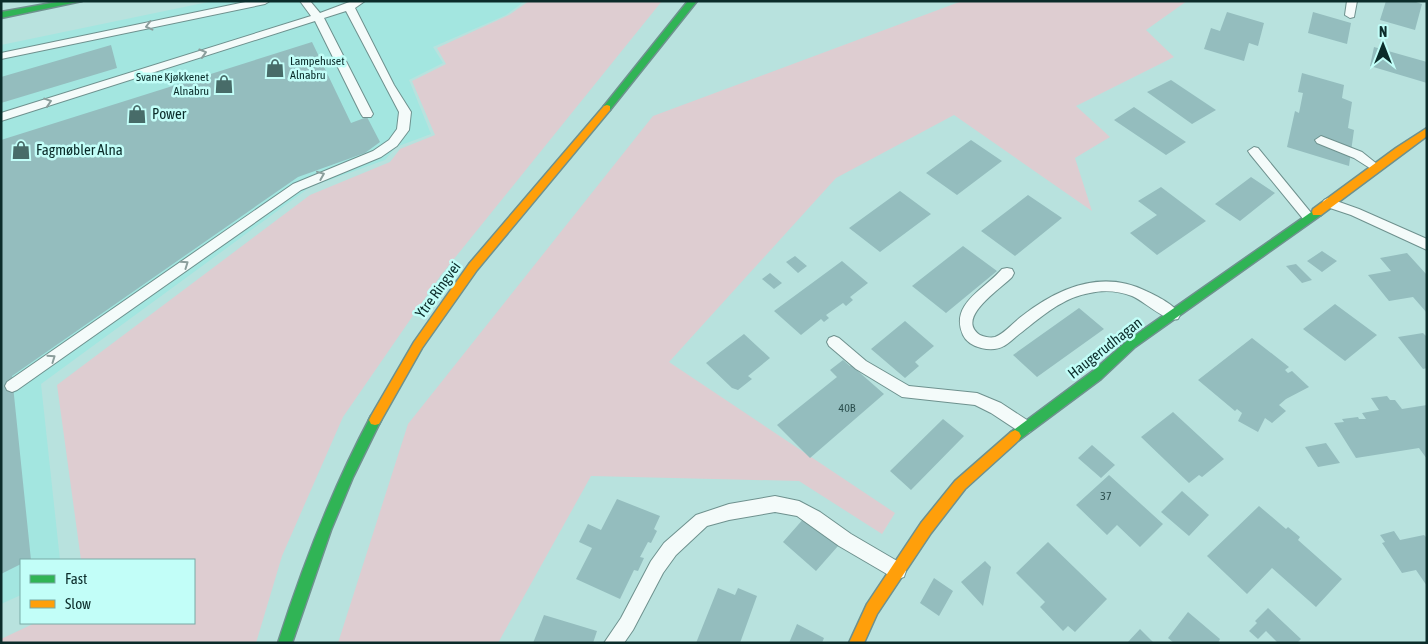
<svg xmlns="http://www.w3.org/2000/svg" width="1428" height="644" font-family="'Asap Condensed',sans-serif">
<rect width="100%" height="100%" fill="#b8e2de"/>
<path fill="#a3e6e0" d="M213,1H525L506,15L433,47L443,63L409,80L431,134L396,147L385,160L310,187L41,384L60,560H21V595L1,604V45Z"/>
<path fill="#decdd1" d="M529,1H662L441,275L343,417L282,556L256,643H1V639L35,623H194V560H81L57,385L310,195L390,162L400,149L435,135L412,81L446,64L437,48L509,15Z
M962,1H1187L1146,30L1174,57L1076,106L1110,137L1075,158L1092,211L954,115L836,178L669,362L895,513L882,534L799,481L591,476L498,643H338L408,424L653,116Z"/>
<path fill="#94bdbe" d="M1386,1H1413L1422,4L1415,30L1380,20Z
M1227,12L1264,23L1258,46L1249,43L1244,61L1204,49L1211,28L1220,31Z
M1313,12L1351,23L1347,44L1308,33Z
M312,42L351,123L367,117L380,142L365,153L298,177L12,376L31,560H21V564L1,574V140Z
M111,45L117,68L1,103V77Z
M1374,47L1427,62V83L1370,66Z
M1302,73L1344,85L1342,98L1352,102L1348,128L1354,130L1349,166L1287,147L1295,111L1299,113L1303,93L1298,92Z
M1171,80L1216,110L1192,124L1147,92Z
M1134,107L1186,142L1166,155L1114,120Z
M971,140L1002,161L957,195L926,173Z
M1251,177L1275,193L1240,221L1215,204Z
M1161,187L1206,221L1157,255L1130,233L1157,215L1138,201Z
M900,191L931,214L880,252L849,228Z
M1028,195L1062,218L1015,256L981,231Z
M963,246L997,271L946,313L912,286Z
M1322,251L1337,261L1322,272L1307,261Z
M1407,253L1427,275V313L1413,297L1389,301L1368,275L1391,271L1380,258Z
M795,256L807,266L798,273L786,262Z
M842,261L868,283L850,297L853,300L846,306L843,303L826,315L829,318L824,322L821,319L801,335L774,311Z
M1296,264L1312,280L1302,283L1286,266Z
M770,273L782,283L774,289L762,279Z
M1335,304L1377,335L1345,361L1303,329Z
M1079,308L1104,329L1037,377L1013,355Z
M905,321L934,346L915,362L919,366L905,378L871,349Z
M1423,333L1427,337V368L1423,369L1398,337Z
M744,334L770,358L748,376L752,379L738,390L732,388L706,363Z
M1252,338L1289,367L1285,370L1288,373L1292,371L1309,387L1286,399L1279,405L1286,411L1272,423L1265,418L1258,432L1238,421L1242,413L1237,409L1235,411L1198,380Z
M843,360L850,366L851,365L884,394L810,458L777,425L837,377L830,370Z
M1387,396L1390,400H1395L1402,409L1427,405V459L1419,448L1356,458L1334,423L1344,422L1342,419L1358,417L1359,419H1366L1362,413L1379,410L1371,398Z
M1173,412L1224,459L1202,477L1199,475L1189,483L1141,437Z
M943,419L964,436L911,490L890,471Z
M1326,443L1340,463L1318,467L1305,447Z
M1092,445L1115,465L1101,478L1078,458Z
M1109,475L1163,524L1140,547L1117,525L1107,535L1076,505Z
M1182,491L1209,515L1189,536L1161,512Z
M617,499L660,516L654,529L657,531L651,543L648,542L640,557L644,558L638,571L634,570L620,599L576,579L592,548L579,542L588,524L601,530Z
M1259,506L1286,529L1288,527L1300,537L1298,540L1342,579L1316,607L1272,568L1247,594L1207,556Z
M805,517L838,546L816,571L783,542Z
M1394,531L1400,540L1424,535L1427,538V586L1416,570L1402,573L1382,543L1385,542L1380,535Z
M1048,542L1107,599L1075,632L1068,626L1063,631L1040,607L1045,602L1016,573Z
M985,561L991,567L983,606L961,582Z
M934,578L953,591L939,616L920,603Z
M718,588L735,595L738,588L757,596L740,643H696Z
M1268,608L1301,639L1297,643H1278L1266,631L1258,639L1249,631L1257,623L1255,621Z
M1188,612L1220,639L1218,643H1174L1168,638Z
M544,615L597,631L593,643H533Z
M797,624L824,638L822,643H789Z
M1140,629L1154,643H1127Z"/>
<g fill="none" stroke-linecap="round" stroke-linejoin="round">
<g stroke="#6e918e" stroke-width="2">
<path id="lane" d="M250,1H270L265,4L1,59V53Z
M300,1H310L320,13L352,1H365L355,8L394,85L411,112L409,130L397,146L381,157L301,190L17,390L12,392L7,390L5,386L7,382L293,184L373,151L389,140L397,129L399,112L346,11L324,18L373,114L371,117H363L361,114L315,21L1,121V113L311,16Z
M1347,1H1357L1354,17L1350,18L1345,15Z
M1321,136L1362,152L1382,168L1376,172L1354,158L1317,143L1315,140Z
M1254,147L1258,148L1312,214L1314,217L1312,220H1304L1250,154L1248,151Z
M1328,198L1359,209L1427,239V250L1351,215L1324,206L1322,203L1324,200Z
M1007,268L1012,269L1014,273L1012,277C1002,288 954,318 980,335C984,337 991,338 995,337C1004,334 1014,322 1022,316C1058,288 1102,269 1146,291C1157,296 1175,305 1180,315L1178,319C1167,323 1144,301 1132,296C1119,291 1103,290 1090,293C1064,297 1042,316 1022,332C1016,336 1010,343 1004,346C992,353 969,348 963,335C949,304 985,289 1002,269Z
M834,336L839,338L866,361L909,386L977,393L1001,403L1030,422L1032,427L1030,432L1025,434L1020,432L991,413L975,405L902,397L856,369L829,346L827,342L829,338Z
M775,496L799,501L820,512L851,534L904,565L906,571L904,577L898,579L892,577L839,546L797,516L775,512L729,520L707,526L676,555L663,573L633,630L624,643H604L621,618L651,561L664,543L696,515L729,504Z"/>
</g>
<g stroke="#6e918e" stroke-width="3">
<path id="fast" d="M63,1H82L1,18V12Z
M688,1H697L610,110H604V106Z
M1317,208L1321,209L1322,212L1321,215L1135,347L1101,379L1019,440L1015,442L1011,440L1009,436L1011,432L1093,371L1127,341Z
M375,415L379,416L381,420L353,477L331,530L292,643H278C303,565 332,489 371,416Z"/>
</g>
<g stroke="#6e918e" stroke-width="3">
<path id="slow" d="M607,105L610,106V110L477,270L422,348L379,424L375,425L371,424L369,420L371,416L414,342L469,264L604,106Z
M1427,128V136L1321,215H1313L1312,212L1313,209L1396,148Z
M1015,430L1019,432L1021,436L1019,440L965,489L931,533L877,614L864,643H849L867,604L921,523L955,481L1011,432Z"/>
</g>
<use href="#lane" fill="#f4fbfa" fill-rule="evenodd"/>
<use href="#fast" fill="#30b455" fill-rule="evenodd"/>
<use href="#slow" fill="#ff9f0a" fill-rule="evenodd"/>
</g>
<defs><path id="oneway-chevron" d="M-2-3.5L2.5 0L-2 3.5" fill="none" stroke-width="1.6" stroke-linecap="round" stroke-linejoin="round" transform="scale(1.25)"/></defs>
<g stroke="#8b9e9c">
<use href="#oneway-chevron" transform="translate(149 26) rotate(166)"/>
<use href="#oneway-chevron" transform="translate(203 53) rotate(-17)"/>
<use href="#oneway-chevron" transform="translate(48 102) rotate(-18)"/>
<use href="#oneway-chevron" transform="translate(321 175) rotate(-22)"/>
<use href="#oneway-chevron" transform="translate(185 264) rotate(-35)"/>
<use href="#oneway-chevron" transform="translate(52 358) rotate(-35)"/>
</g>
<defs>
<g id="shop-bare" transform="scale(1.5)"><path d="M-5-2.5h2.3a2.7 3.5 0 0 1 5.4 0H5L5.5 6h-11ZM-1.5-2.5h3a1.5 2.3 0 0 0-3 0Z" fill="#486c69" stroke="#c2fef8" stroke-width="2.5" paint-order="stroke"/></g>
</defs>
<g fill-rule="evenodd">
<use href="#shop-bare" x="275" y="68"/>
<use href="#shop-bare" x="224" y="84"/>
<use href="#shop-bare" x="137" y="114"/>
<use href="#shop-bare" x="21" y="150"/>
</g>
<g text-anchor="middle" stroke-width="5" stroke-linejoin="round" paint-order="stroke">
<g font-size="12" fill="#0b2c2a" stroke="#c2fef8" text-anchor="start">
<text x="290" y="65">Lampehuset<tspan x="290" dy="14">Alnabru</tspan></text>
<text x="209" y="81" text-anchor="end">Svane Kjøkkenet<tspan x="209" dy="14">Alnabru</tspan></text>
</g>
<g font-size="12" fill="#2d504f">
<text x="847" y="412">40B</text>
<text x="1106" y="500">37</text>
</g>
<g font-size="15" fill="#0b2c2a" stroke="#c2fef8" text-anchor="start">
<text x="152" y="119">Power</text>
<text x="36" y="155">Fagmøbler Alna</text>
</g>
<g font-size="15" fill="#0b2c2a" stroke="#c2fef8">
<text transform="translate(438 290) rotate(-54)" y="5">Ytre Ringvei</text>
<text transform="translate(1105 348) rotate(-38)" y="5">Haugerudhagan</text>
</g>
</g>
<rect width="1428" height="644" fill="none" stroke="#0b2c2a" stroke-width="5"/>
<rect x="20" y="559" width="175" height="65" fill="#c2fef8" stroke="#79aaa6"/>
<rect x="30" y="575" width="25" height="8" fill="#30b455" stroke="#79aaa6"/>
<text x="65" y="584" font-size="15" fill="#0b2c2a">Fast</text>
<rect x="30" y="600" width="25" height="8" fill="#ff9f0a" stroke="#79aaa6"/>
<text x="65" y="609" font-size="15" fill="#0b2c2a">Slow</text>
<g transform="translate(1383 45)" stroke="#c2fef8" stroke-width="4" paint-order="stroke">
<path d="M0-4L9 19L0 12L-9 19Z" fill="#0b2c2a"/>
<text y="-8" font-size="14" font-weight="bold" text-anchor="middle" fill="#0b2c2a">N</text>
</g>
</svg>
